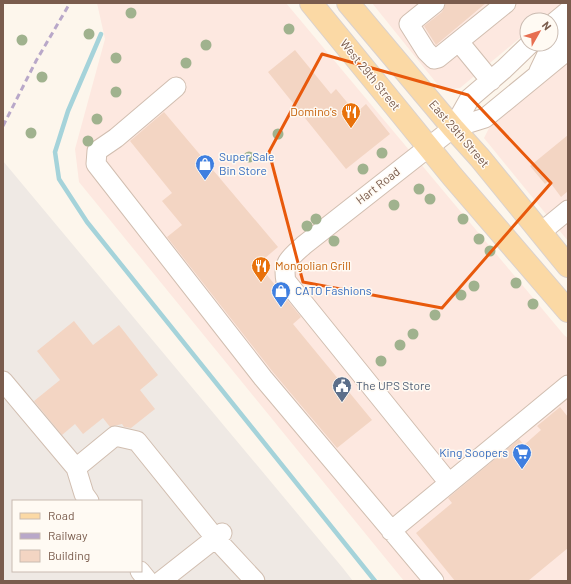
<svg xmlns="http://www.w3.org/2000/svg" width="571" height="584" font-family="Barlow,sans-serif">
<rect width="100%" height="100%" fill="#fdf6ec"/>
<path fill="#fde8e0" d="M97,3H286L564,335L568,338V581H404L79,182L75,149L105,39Z
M372,3H563L542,20H527V32L460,88L442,90Z
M568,62V241L484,138L491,124Z"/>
<path fill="#efe9e4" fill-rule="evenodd" d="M3,161L342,567L353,581H3ZM13,501H141V571H13Z"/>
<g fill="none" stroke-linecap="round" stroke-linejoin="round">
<path stroke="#a5d3da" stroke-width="4.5" d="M101,34L68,111L55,152L59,179L87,222L375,581"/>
</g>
<path fill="#f3d5c3" d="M446,3H486L436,45L424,26L442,12Z
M295,50L331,94L336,89L356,113L366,104L390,134L346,169L268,72Z
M164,112L278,247L258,264L301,317L293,324L372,420L337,448L272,371L167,237L182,225L162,201L172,193L130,141Z
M568,135V191L561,197L549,181L545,184L530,166Z
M74,321L93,345L119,325L158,375L140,390L155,409L131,428L124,427L122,424L110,427L103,418L83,434L75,424L62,435L34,401L60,380L37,351Z
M560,407L568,417V548L528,581H455L416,533L452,503L448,498L519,439L524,445L541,430L537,426Z"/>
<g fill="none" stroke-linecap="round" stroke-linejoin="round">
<g stroke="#d1beb0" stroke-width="21">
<path id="minor" d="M435,3L409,24L426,51L434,59L438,58L506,3
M551,25L568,11
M459,42L491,81
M539,71L551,46L568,32
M176,87L116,138L97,151L96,164L263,378L434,581
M453,128L470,98L504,69L530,44
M540,233L568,210
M3,381L76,468
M449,483L286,281C282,262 291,257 304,245L453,128L485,118L568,50
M89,501L84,494L76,468L115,436L137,441L216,539L255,581
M391,531L568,385
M140,571L148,581
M161,581L222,533"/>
</g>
<g stroke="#dad1cd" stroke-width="24">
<path id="major" d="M311,3L452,176L568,311
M348,3L453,128L480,158L568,266"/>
</g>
<use href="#minor" stroke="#fff" stroke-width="19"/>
<use href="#major" stroke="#fbd9a5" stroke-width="22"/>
<path stroke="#b9a8c9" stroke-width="3" stroke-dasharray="6 4" stroke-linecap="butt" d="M3,126L36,61L70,3"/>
</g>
<g fill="#a0b28e">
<circle cx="131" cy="13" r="5.5"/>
<circle cx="289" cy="29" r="5.5"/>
<circle cx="89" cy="34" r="5.5"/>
<circle cx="22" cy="40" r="5.5"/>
<circle cx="206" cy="45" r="5.5"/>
<circle cx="116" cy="58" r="5.5"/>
<circle cx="186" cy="63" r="5.5"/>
<circle cx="42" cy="77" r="5.5"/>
<circle cx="116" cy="92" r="5.5"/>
<circle cx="97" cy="119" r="5.5"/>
<circle cx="31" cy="133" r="5.5"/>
<circle cx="278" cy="134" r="5.5"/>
<circle cx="88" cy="141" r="5.5"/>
<circle cx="382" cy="153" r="5.5"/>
<circle cx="249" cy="157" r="5.5"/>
<circle cx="363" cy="169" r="5.5"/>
<circle cx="419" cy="189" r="5.5"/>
<circle cx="430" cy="199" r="5.5"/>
<circle cx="394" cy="205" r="5.5"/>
<circle cx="316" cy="219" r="5.5"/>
<circle cx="463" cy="219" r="5.5"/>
<circle cx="307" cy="226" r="5.5"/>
<circle cx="479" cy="239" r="5.5"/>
<circle cx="334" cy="241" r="5.5"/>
<circle cx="490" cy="251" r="5.5"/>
<circle cx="516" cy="283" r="5.5"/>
<circle cx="474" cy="286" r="5.5"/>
<circle cx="461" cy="295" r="5.5"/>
<circle cx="533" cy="304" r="5.5"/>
<circle cx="435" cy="315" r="5.5"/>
<circle cx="413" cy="334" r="5.5"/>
<circle cx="400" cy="345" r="5.5"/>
<circle cx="381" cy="361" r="5.5"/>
</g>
<path fill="none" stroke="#e8590c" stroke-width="3" stroke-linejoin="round" d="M322,54L468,95L551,183L442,308L303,282L269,152Z"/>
<defs>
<g id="restaurant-pin" transform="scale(1)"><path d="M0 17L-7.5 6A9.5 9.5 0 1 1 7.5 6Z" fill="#e8710a" stroke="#fffaf3"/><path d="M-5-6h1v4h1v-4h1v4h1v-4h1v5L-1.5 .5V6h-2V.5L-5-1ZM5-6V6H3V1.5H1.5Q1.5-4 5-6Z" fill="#fff"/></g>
<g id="shop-pin" transform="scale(1)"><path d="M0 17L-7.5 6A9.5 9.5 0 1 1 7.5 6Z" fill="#3f7fe0" stroke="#fffaf3"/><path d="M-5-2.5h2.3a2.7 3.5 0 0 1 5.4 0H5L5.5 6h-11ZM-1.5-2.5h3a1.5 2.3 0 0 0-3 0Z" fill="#fff"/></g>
<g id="civic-pin" transform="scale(1)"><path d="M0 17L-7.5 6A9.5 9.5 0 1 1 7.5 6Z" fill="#5c6f8a" stroke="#fffaf3"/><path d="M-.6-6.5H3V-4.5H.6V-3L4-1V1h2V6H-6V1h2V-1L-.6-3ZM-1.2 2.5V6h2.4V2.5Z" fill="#fff"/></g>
<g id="supermarket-pin" transform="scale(1)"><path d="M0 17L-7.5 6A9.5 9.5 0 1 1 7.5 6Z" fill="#3f7fe0" stroke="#fffaf3"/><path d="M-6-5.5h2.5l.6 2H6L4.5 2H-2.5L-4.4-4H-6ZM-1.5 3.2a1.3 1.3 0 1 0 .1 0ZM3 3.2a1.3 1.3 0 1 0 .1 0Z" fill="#fff"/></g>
</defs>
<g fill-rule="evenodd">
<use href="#restaurant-pin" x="351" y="112"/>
<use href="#shop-pin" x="205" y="164"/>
<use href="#restaurant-pin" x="261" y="266"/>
<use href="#shop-pin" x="281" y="291"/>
<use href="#civic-pin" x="342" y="386"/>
<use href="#supermarket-pin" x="522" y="453"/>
</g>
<g text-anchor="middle" stroke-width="3" stroke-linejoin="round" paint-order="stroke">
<g font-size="12" fill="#7a5c4d" stroke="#fffaf3">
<text transform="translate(370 75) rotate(51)" y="4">West 29th Street</text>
<text transform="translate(459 134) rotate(49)" y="4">East 29th Street</text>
<text transform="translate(378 186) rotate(-38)" y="4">Hart Road</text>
</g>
<g font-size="12" fill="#c56008" stroke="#fffaf3" text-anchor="end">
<text x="337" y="116">Domino's</text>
<text x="275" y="270" text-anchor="start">Mongolian Grill</text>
</g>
<g font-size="12" fill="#366cbe" stroke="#fffaf3" text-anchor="start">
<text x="219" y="161">Super Sale<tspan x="219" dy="14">Bin Store</tspan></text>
<text x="295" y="295">CATO Fashions</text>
<text x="508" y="457" text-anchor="end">King Soopers</text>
</g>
<g font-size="12" fill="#4e5e75" stroke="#fffaf3" text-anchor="start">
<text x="356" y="390">The UPS Store</text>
</g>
</g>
<rect width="571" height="584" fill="none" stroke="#7a5c4d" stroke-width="8"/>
<rect x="12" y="500" width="130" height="72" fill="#fffaf3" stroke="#cabbb1"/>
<rect x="20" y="513" width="20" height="6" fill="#fbd9a5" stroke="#cabbb1"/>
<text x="48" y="520" font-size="12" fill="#7a5c4d">Road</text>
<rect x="20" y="533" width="20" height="6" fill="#b9a8c9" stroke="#cabbb1"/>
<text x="48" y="540" font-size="12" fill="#7a5c4d">Railway</text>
<rect x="20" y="550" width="20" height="12" fill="#f3d5c3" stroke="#cabbb1"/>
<text x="48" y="560" font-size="12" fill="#7a5c4d">Building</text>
<g transform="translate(539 32) rotate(51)"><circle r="19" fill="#fffaf3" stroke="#cabbb1"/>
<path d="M0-3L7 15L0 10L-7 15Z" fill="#e76f51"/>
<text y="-6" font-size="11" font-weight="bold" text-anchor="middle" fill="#7a5c4d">N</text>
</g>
</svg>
